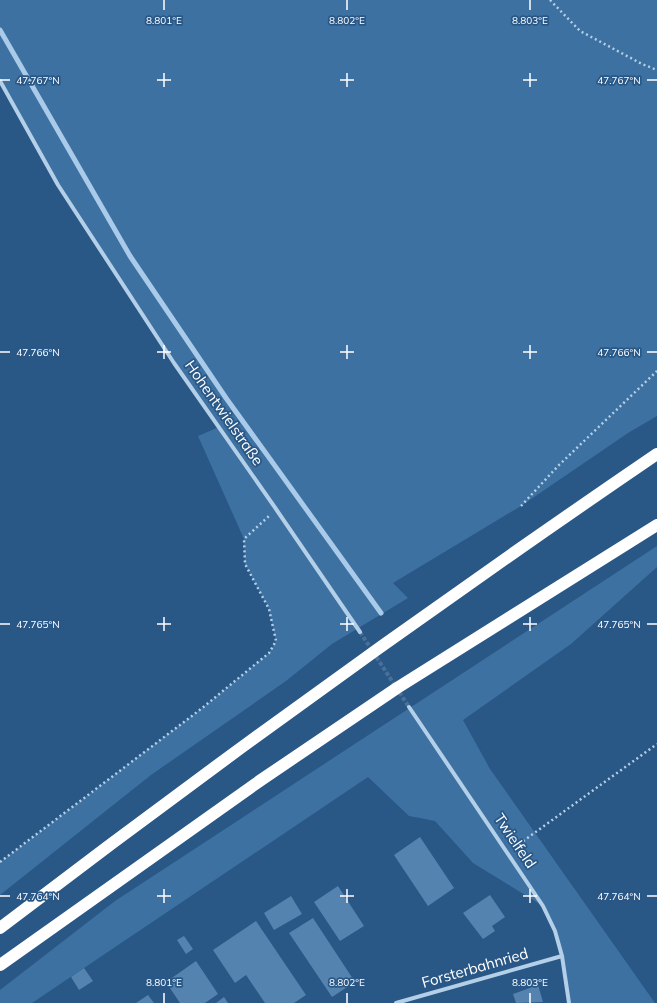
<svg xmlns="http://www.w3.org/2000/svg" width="657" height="1003" font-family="Mulish,sans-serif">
<rect width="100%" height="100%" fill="#295786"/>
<path fill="#3d71a2" d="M0,0H657V416L628,433L521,506L393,583L408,598L332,644L286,681L151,775L0,895V862L201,709L269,653L276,641L269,609L245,564L244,539L198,436L219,427L58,185L0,81Z
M657,546V567L571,644L463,720L490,769L655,1003H569L562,956L555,931L543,906L473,863L435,821L409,816L368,777L32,1003H0V990L115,901Z"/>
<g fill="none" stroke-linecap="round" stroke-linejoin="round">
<path stroke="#a9cae8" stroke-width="5" d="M0,30L130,256L226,398L381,613"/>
</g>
<path fill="#5583af" d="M420,837L454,888L428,906L394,855Z
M338,886L364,926L340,941L314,902Z
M490,895L505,917L492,926L495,931L483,939L463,913Z
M291,896L302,914L274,930L264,913Z
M313,918L355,982L332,997L289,933Z
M256,921L306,995L294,1003H265L246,975L235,983L213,950Z
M184,936L193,949L186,954L177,940Z
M196,961L218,994L205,1003H180L166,982Z
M84,968L93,981L79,990L71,977Z
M538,985L543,1002L516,1003L513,994Z
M148,995L154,1003H136Z
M224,997L228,1003H216Z"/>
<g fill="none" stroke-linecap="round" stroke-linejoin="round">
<path stroke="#497098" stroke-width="4" stroke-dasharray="4 2" stroke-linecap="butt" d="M360,632L409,707"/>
<path stroke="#b4cfe8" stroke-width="2.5" stroke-dasharray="2 3" stroke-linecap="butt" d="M550,0L580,31L642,64L657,70
M521,506L558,466L657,371
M515,847L657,744
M0,862L201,709L269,653L276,641L269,609L245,564L244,539L269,516"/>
<path stroke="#b4cfe8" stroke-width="4" d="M0,81L58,185L174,363L276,509L360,632
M409,707L543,906L555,931L562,956L569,1003
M396,1003L562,956"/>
<path stroke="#fff" stroke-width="12" d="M0,928C215,764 434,606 657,454
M0,965L261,780L397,688L657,525"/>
</g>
<path fill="none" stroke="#fff" stroke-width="1.5" d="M164,0V10M347,0V10M530,0V10M164,73V87M347,73V87M530,73V87M0,80H10M157,80H171M340,80H354M523,80H537M647,80H657M164,345V359M347,345V359M530,345V359M0,352H10M157,352H171M340,352H354M523,352H537M647,352H657M164,617V631M347,617V631M530,617V631M0,624H10M157,624H171M340,624H354M523,624H537M647,624H657M164,889V903M347,889V903M530,889V903M0,896H10M157,896H171M340,896H354M523,896H537M647,896H657M164,993V1003M347,993V1003M530,993V1003"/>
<g text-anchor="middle" stroke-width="3.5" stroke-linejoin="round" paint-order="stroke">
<g font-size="15" fill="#fff" stroke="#295786">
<text transform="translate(224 413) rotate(55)" y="5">Hohentwielstraße</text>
<text transform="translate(515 841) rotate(56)" y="5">Twielfeld</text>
<text transform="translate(475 968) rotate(-16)" y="5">Forsterbahnried</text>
</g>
</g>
<g font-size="10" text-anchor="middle" fill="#fff" stroke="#295786" stroke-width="3.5" stroke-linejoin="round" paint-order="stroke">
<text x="164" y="24">8.801°E</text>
<text x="347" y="24">8.802°E</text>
<text x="530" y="24">8.803°E</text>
<text x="38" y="84">47.767°N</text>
<text x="619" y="84">47.767°N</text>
<text x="38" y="356">47.766°N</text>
<text x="619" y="356">47.766°N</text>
<text x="38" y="628">47.765°N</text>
<text x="619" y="628">47.765°N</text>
<text x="38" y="900">47.764°N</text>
<text x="619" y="900">47.764°N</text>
<text x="164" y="986">8.801°E</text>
<text x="347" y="986">8.802°E</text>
<text x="530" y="986">8.803°E</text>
</g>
</svg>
